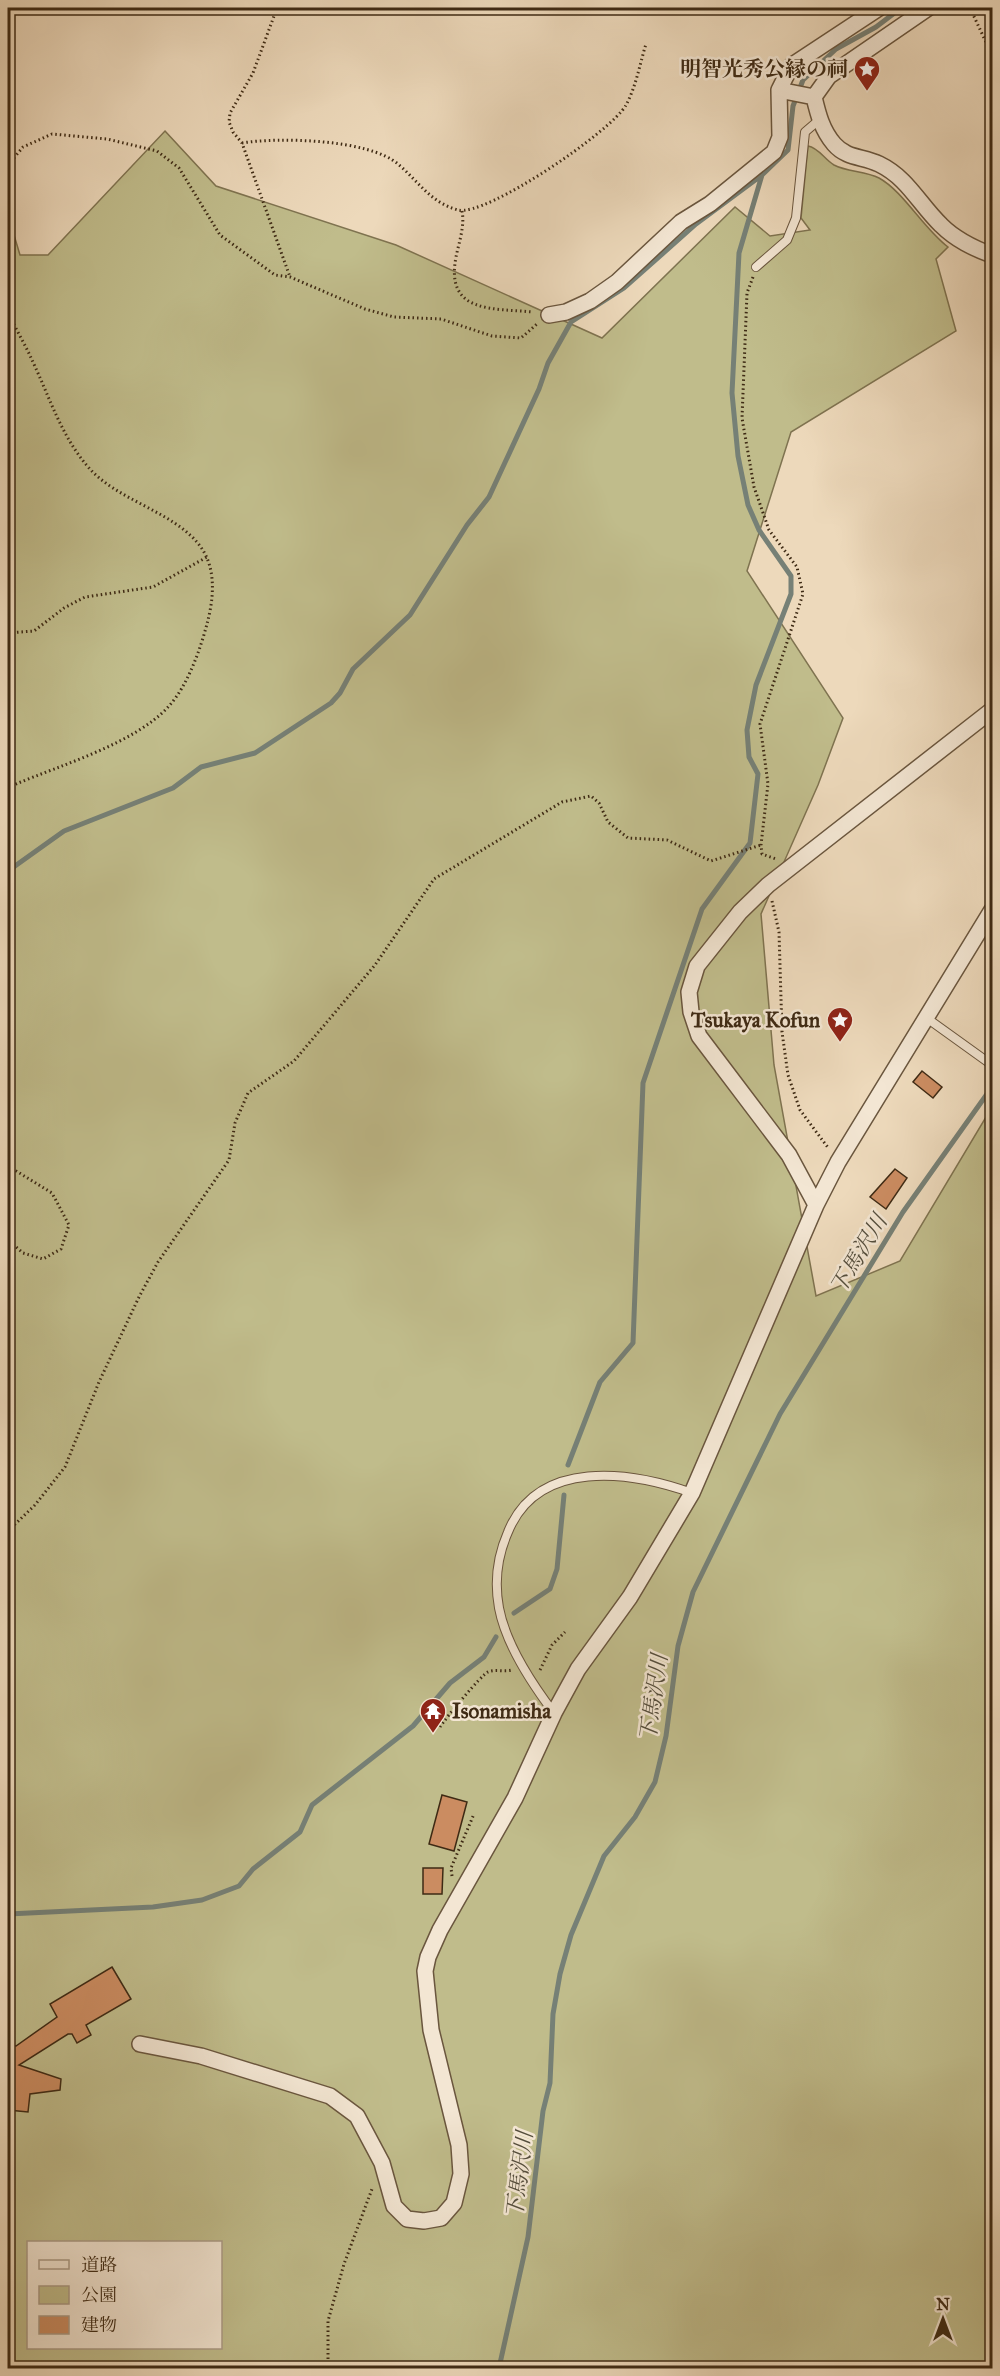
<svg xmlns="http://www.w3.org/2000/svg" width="1000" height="2376" font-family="'IM FELL Great Primer','Noto Serif JP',serif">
<rect width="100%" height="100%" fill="#edd9bb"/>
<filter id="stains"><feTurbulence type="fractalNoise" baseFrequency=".00333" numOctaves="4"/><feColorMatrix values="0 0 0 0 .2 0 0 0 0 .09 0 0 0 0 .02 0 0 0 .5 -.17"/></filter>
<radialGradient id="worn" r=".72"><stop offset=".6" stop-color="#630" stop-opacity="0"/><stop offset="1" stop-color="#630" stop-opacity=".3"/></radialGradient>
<path fill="#c0bc8b" stroke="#7f7350" stroke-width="1.5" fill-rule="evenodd" d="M165,131L216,186L396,245L602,338L735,207L770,236L810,230L801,218L808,146C819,148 824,159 834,165C847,172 865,171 879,178C903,191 924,229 948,247L936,259L956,331L791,432L747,571L843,718L818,785L761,914L774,1065L816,1296L900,1261L992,1107V2368H8V215L20,255H48ZM28,2242H220V2348H28Z"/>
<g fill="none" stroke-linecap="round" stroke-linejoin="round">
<path stroke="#768076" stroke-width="5" d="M8,871L64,831L173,788L201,767L255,753L331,703L340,693L353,669L410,615L467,525L489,497L539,389L548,363L571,322L624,288L696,224L762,175L788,150L793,106L803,80L836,49L876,27L901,8
M568,1465L600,1382L633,1343L643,1083L702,909L750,843L758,774L749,757L747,730L756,685L791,594V576L759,530L748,505L738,456L732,393L739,253L762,175
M514,1613L550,1589L557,1569L564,1495
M8,1914L153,1907L202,1900L239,1886L253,1869L300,1832L312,1805L413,1726L450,1683L484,1657L496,1637
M499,2368L528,2237L543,2111L550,2083L553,2014L560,1974L571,1935L604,1856L635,1817L655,1782L666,1736L678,1646L693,1592L780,1414L903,1212L992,1087"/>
</g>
<path fill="#cb8c61" stroke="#3e2a14" stroke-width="1.5" d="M922,1071L942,1087L933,1098L913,1082Z
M895,1169L907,1178L886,1209L870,1197Z
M442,1795L467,1802L454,1851L429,1844Z
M423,1868H443L442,1894H423Z
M112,1967L131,1999L86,2025L91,2035L77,2043L72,2034H68L19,2065L61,2079L60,2090L30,2094L28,2112L8,2110V2045L16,2046L57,2017L50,2004Z"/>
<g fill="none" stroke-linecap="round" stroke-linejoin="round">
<g stroke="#6a563e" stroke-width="10">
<path id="service" d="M756,267L787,240L796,218L805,132L819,120
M928,1019L992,1065
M554,1713C532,1684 506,1645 499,1608C494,1581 497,1557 508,1532C538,1458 630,1471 692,1493"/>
</g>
<g stroke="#6a563e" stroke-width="18">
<path id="minor" d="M928,8L829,76L814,97C818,114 822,130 834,144C847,159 863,156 879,164C908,178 919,204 941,225C956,240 973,248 992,255
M779,90L814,97
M549,315L566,312L590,301L617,282L681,222L710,204L774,152L780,137L779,90L791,66L879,8
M816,1205L789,1155L699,1036L691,1012L689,992L697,966L740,912L768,885L992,710
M140,2044L201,2056L330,2096L357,2116L382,2163L394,2206L407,2219L424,2221L441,2218L454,2203L461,2174L459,2145L431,2030L425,1971L428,1957L440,1930L515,1798L554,1713L578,1669L630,1597L692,1493L816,1205L838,1162L992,910"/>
</g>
<path stroke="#3e2a14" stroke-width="3" stroke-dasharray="1.5 3" stroke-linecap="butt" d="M277,8L253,73L230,113L229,122L233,132L242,143L290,277
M970,8L992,55
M242,143C278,137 369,139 398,164C418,181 431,203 458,210C486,217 612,131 626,105C636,87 640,63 646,44
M8,165L23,147L52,134L107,139L157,151L179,168L220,235L275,275L290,277L365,309L394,317L441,319L492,336L521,338L538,323
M462,211C465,226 459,242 456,257C445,314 493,308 533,312
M753,277L747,293L742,418L754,487L769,530L797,567L803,594L760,724L768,784L761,845L762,854L776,859
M8,312C15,328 25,344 32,360C50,398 61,436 89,468C118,501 175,512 200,546C216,567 214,596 208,620C201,648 188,685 169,706C136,743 61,765 16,784L8,789
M8,633L34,631L64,608L85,597L153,587L207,557
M772,901L779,932L782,1032L788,1075L800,1110L829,1149
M8,1166L52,1193L69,1225L61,1249L43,1259L23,1253L8,1240
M8,1531L35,1505L65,1467L99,1382L139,1297L158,1262L229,1160L235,1123L248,1093L294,1061L375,965L434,879L562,802L591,796L599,803L608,822L628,838L667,840L711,861L761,845
M540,1670L552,1645L565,1632
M440,1727C445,1719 482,1674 488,1672C495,1669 504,1672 512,1670
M452,1876L451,1868L474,1814
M328,2368V2321L344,2264L372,2189"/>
<use href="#service" stroke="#f3e6d3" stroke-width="8"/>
<use href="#minor" stroke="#f3e6d3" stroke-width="15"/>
</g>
<defs>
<g id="sight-pin" transform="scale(1.35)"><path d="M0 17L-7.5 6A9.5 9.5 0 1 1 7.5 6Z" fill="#8f2418" stroke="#f3e6d3"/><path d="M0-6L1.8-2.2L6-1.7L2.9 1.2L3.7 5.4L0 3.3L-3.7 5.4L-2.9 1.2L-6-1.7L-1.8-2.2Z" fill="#fff"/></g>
<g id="temple-pin" transform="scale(1.35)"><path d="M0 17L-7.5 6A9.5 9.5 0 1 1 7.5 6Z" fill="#8f2418" stroke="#f3e6d3"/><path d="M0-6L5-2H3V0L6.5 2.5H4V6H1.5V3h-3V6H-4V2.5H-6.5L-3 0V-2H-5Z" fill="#fff"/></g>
</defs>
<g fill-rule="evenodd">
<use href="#sight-pin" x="867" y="69"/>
<use href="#sight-pin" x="840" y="1020"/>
<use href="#temple-pin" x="433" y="1711"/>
</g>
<g text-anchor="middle" stroke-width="5" stroke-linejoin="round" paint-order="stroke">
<g font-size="21" font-weight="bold" fill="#3e2a14" stroke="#f3e6d3" text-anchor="end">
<text x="848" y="76">明智光秀公縁の祠</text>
<text x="820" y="1027">Tsukaya Kofun</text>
<text x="452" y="1718" text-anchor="start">Isonamisha</text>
</g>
<g font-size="22" font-style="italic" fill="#554e3d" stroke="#f3e6d3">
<text transform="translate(858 1254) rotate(-59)" y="8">下馬沢川</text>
<text transform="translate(653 1698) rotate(-82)" y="8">下馬沢川</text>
<text transform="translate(519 2175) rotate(-83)" y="8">下馬沢川</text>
</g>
</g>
<rect width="1000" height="2376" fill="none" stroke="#edd9bb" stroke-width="30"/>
<rect x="9" y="9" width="982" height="2358" fill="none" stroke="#3e2a14" stroke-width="3"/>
<rect x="15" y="15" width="970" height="2346" fill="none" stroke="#3e2a14" stroke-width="1.5"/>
<rect x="27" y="2241" width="195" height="108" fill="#f3e6d3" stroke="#ab9b87" stroke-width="1.5"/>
<rect x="39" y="2260" width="30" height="9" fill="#f3e6d3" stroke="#ab9b87" stroke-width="1.5"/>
<text x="81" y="2271" font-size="18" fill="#3e2a14">道路</text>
<rect x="39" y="2286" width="30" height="18" fill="#c0bc8b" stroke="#ab9b87" stroke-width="1.5"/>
<text x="81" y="2301" font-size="18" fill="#3e2a14">公園</text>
<rect x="39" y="2316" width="30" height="18" fill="#cb8c61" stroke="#ab9b87" stroke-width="1.5"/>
<text x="81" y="2331" font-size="18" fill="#3e2a14">建物</text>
<g transform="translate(943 2319)" stroke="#f3e6d3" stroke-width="4.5" paint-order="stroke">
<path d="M0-4.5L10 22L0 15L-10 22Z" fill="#3e2a14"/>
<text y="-9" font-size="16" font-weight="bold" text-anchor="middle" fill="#3e2a14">N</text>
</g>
<rect width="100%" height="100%" filter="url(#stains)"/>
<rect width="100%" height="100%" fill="url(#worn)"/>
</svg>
